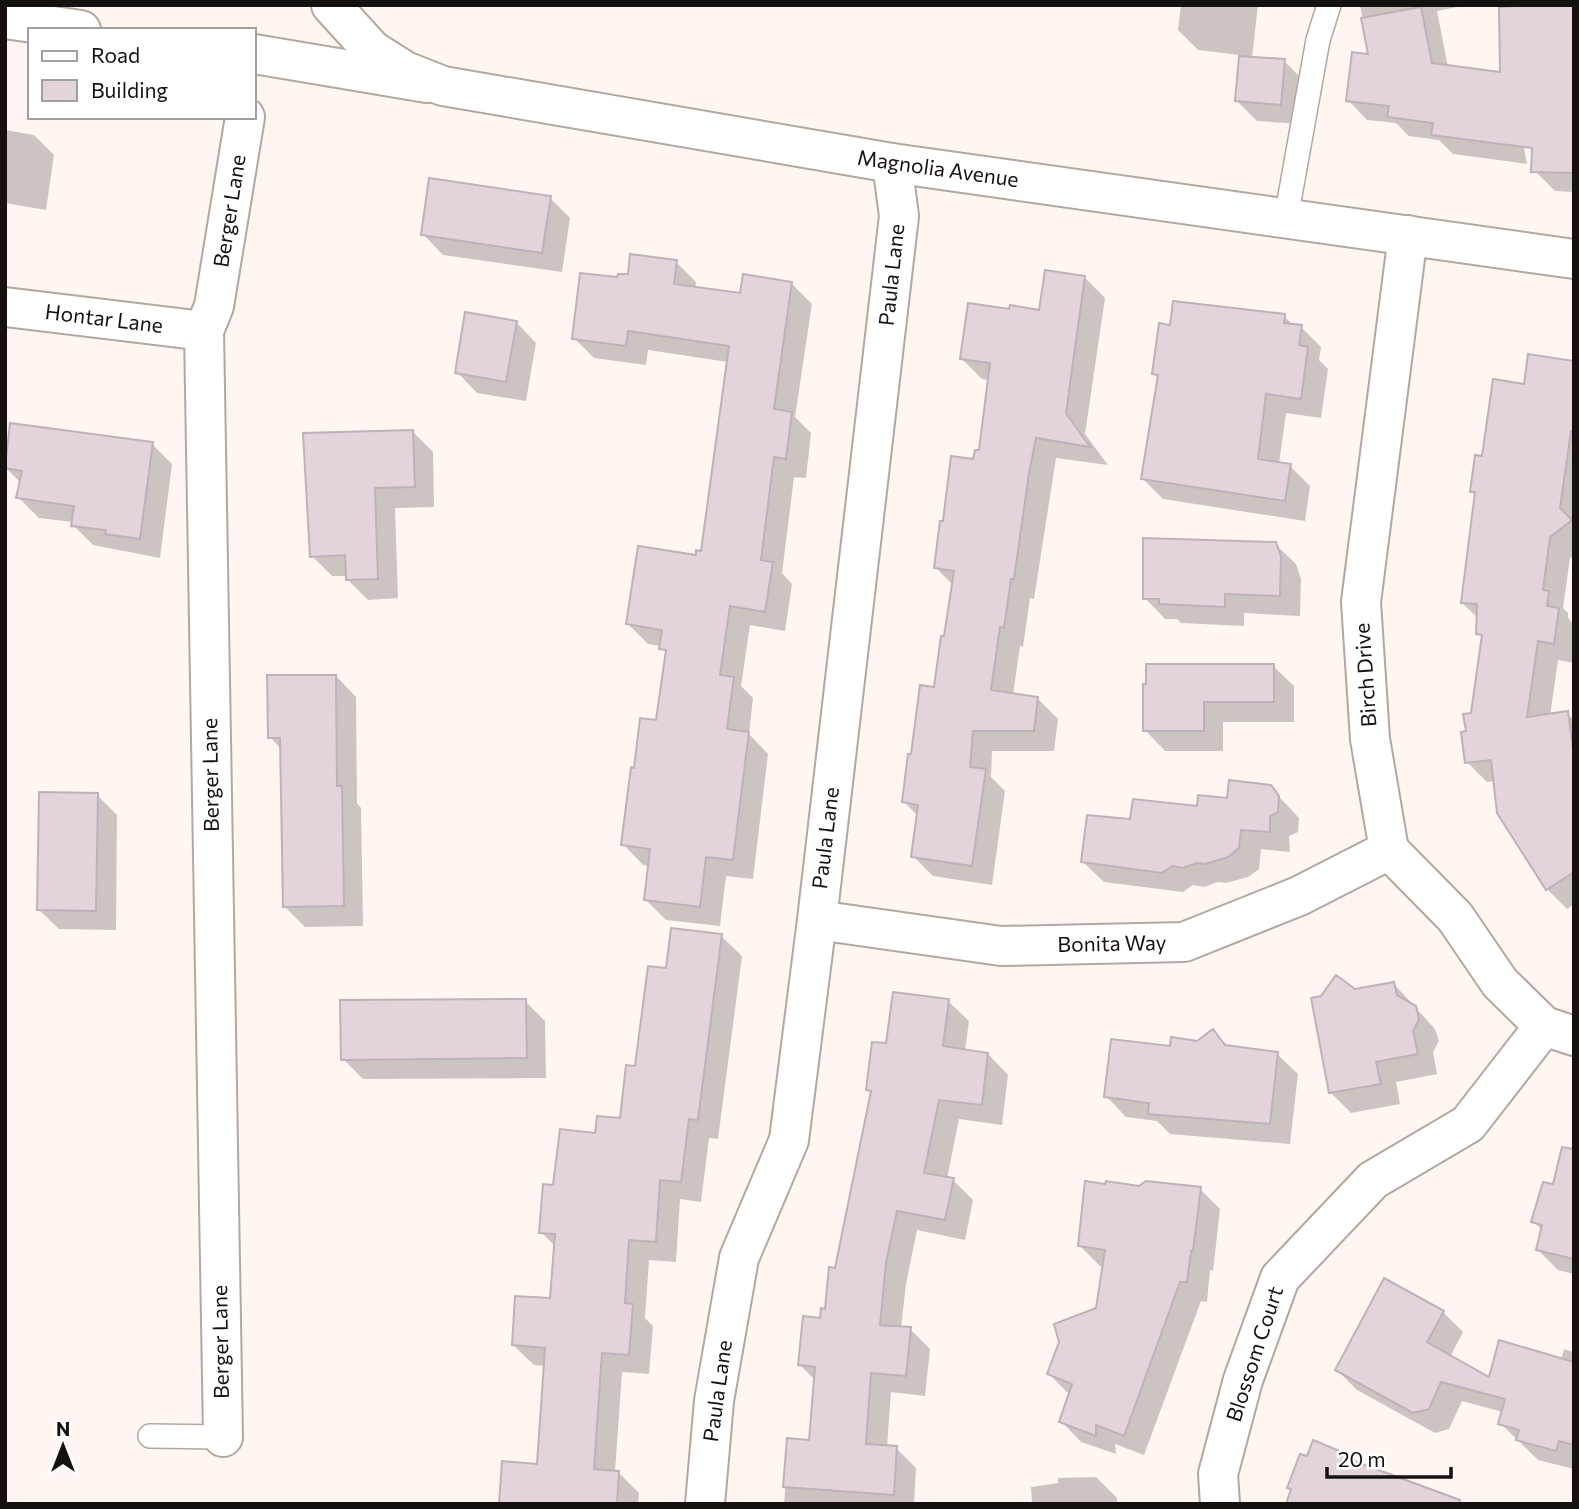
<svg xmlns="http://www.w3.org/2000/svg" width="1579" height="1509" font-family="Commissioner,sans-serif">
<rect width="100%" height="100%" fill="#fff6f1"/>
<path fill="#0003" d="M1181,5H1258L1252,58L1284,61L1304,81L1301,124L1257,121L1237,101L1240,55L1198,50L1178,30Z
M1360,5H1467L1437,11L1448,67L1513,92L1527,164L1453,154L1439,140L1409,136L1396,123L1367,120L1348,100L1370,56Z
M1574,5V192L1555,191L1535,171Z
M5,130L34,135L54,155L46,210L5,203Z
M550,198L570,218L562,272L443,255L423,234Z
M676,262L696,282L695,289L742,295L792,284L812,304L795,417L811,433L806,478L794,477L782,573L792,584L785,631L750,625L741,686L753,698L749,734L768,754L753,879L726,876L720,926L666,920L646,900L650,866L643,865L623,844L635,770L658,722L667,654L661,646L648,644L628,624L702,553L728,362L648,350L646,365L594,358L574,338L619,279Z
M1084,277L1105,298L1085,434L1108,465L1056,458L1034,599L1030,598L1023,647L1020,646L1013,695L1038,699L1058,719L1054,751H992L991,777L1005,791L992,885L933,876L913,856L918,816L904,802L912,756L936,689L953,585L936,568L944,523L980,452L989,380L982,379L962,359L1010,311L1041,312Z
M1284,316L1294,326L1301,327L1321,347L1319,360L1328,369L1321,418L1286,413L1279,464L1290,466L1310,486L1305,521L1163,499L1143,479L1159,379L1154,374L1172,327Z
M516,322L536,343L526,401L477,393L457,372Z
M1574,363V555L1570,558L1563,608L1568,613V618L1574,625V663L1558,660L1550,716L1567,713L1574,720V907L1573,905L1567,909L1547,889L1495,781L1487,782L1467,762L1468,733L1472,714L1484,638L1478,633L1479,619L1462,603L1476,496L1472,492L1484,458L1525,386Z
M412,431L433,452L434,507L395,508L398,598L368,600L347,579V576H332L312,556Z
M152,444L172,464L160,558L93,545L73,525V522L39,518L18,497L21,483L6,468Z
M1275,544L1296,564L1301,579L1300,616L1244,613V626L1181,623L1177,619H1165L1145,598Z
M1273,666L1294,686V722H1223V751H1165L1145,730Z
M336,676L356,697L357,803L361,808L363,926L305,927L284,906L282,750L270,737Z
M1270,787L1299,818L1298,832L1289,836L1290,852L1261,849L1259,869L1248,877L1226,883L1218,882L1204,887L1193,885L1183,892L1104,882L1083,862L1132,821L1228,800Z
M97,795L117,815L116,930L59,929L38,909Z
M721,936L742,956L718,1139L709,1138L701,1202L680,1199L676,1262L649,1260L645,1318L653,1326L649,1374L622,1372L615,1472L619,1473L639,1493L638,1504H501L538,1466L545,1366L534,1365L513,1345L551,1300L555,1246L541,1232L555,1186L596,1135L622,1119L667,970Z
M5,944L7,946L5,987Z
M1394,984L1435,1029L1439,1041L1433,1052L1437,1074L1396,1082L1400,1104L1351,1113L1331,1093Z
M525,1001L545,1021L546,1078L363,1079L343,1059Z
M948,1001L969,1021L965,1051L988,1054L1008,1075L1002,1125L959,1119L947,1179L953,1180L973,1200L965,1240L917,1230L906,1284L901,1328L910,1329L930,1349L925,1396L891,1392L887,1447L896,1448L916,1468L914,1504H784L789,1440L811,1442L815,1380L800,1365L827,1311L872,1093L868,1089L888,1045Z
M1213,1031L1229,1047L1277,1054L1298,1074L1290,1144L1170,1134L1157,1121L1126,1117L1106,1096L1198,1043Z
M1139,1188L1200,1189L1220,1209L1213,1271L1210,1270L1207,1302L1201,1301L1144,1455L1115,1444L1116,1454L1081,1442L1061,1421L1070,1395L1049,1374L1097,1309L1104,1266H1100L1079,1245Z
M1574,1191V1274L1558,1270L1538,1250L1543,1231L1533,1221Z
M1443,1312L1463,1332L1450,1357L1490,1380L1561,1360L1564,1349L1574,1352V1469L1538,1460L1500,1423L1503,1412L1462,1401L1449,1429L1435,1433L1357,1390L1337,1370Z
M1096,1477L1117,1498V1504H1032L1031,1487L1058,1483V1478Z"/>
<path fill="#e3d4dc" stroke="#bfb1b9" stroke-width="2" d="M1537,5H1574V173L1531,172L1532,148L1431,135L1433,123L1387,117L1389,106L1346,101L1352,52L1368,54L1361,18L1421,7L1432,63L1500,72L1499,7Z
M1239,56L1285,59L1281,105L1235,101Z
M429,178L551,196L542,253L421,235Z
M630,254L677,260L674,284L740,293L743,274L792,282L774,409L792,412L786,459L774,457L761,560L773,562L765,612L730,606L720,675L734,677L727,729L749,732L733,860L706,857L700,907L644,900L650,849L621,845L631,767L634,768L640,718L656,720L666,650L659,649L662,630L626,624L638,546L696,555V550L701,551L729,346L628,331L626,346L572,339L580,273L617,277L618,274H628Z
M1045,270L1085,276L1066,413L1090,447L1036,438L1029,473L1014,579H1011L1004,628L1000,627L991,690L1038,697L1034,731H973L970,767L986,769L972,866L911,857L918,805L902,802L908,754H911L920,685L934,687L941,636H944L954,571L934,568L940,521H943L951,456L973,459L975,450H979L990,363L960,359L968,303L1009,309L1010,305L1039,310Z
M1173,301L1285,314L1284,323L1302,325L1299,345L1308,347L1301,399L1266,394L1258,459L1291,464L1285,501L1141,479L1158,375L1152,374L1159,323L1170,325Z
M465,312L517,321L506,382L455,373Z
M1528,354L1574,361V431H1571L1560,508L1572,520L1550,537L1543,590L1549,591L1547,606L1559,608L1554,644L1538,641L1527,717L1568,711L1574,756V872L1546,890L1497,813L1491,760L1465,763L1461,732L1466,731L1463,714L1471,713L1482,635L1476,634L1477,604L1461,603L1475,492H1470L1475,455L1482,456L1493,379L1524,384Z
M10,423L153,442L140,539L105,534L106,530L71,526L74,506L16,498L22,471L5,468Z
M413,430L415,487L375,488L378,579L346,580L345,555L310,557L303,433Z
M1143,538L1276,542L1281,557L1280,596L1225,594V607L1159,604V599H1143Z
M1146,664H1274V702H1204V731H1143V684H1146Z
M267,675H336L337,786H342L344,906L283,907L280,738H268Z
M1229,780L1271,785L1279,796L1278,812L1270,816V832L1241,830L1239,848L1228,857L1205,864L1197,863L1183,868L1172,866L1162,873L1081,862L1087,815L1130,819L1133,799L1197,806L1198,795L1227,798Z
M39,792L98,793L96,911L37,910Z
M671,928L722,934L698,1120L689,1119L681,1182L660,1180L656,1242L629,1240L625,1303L633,1304L629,1355L602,1353L594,1469L619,1471L617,1504H499L502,1461L537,1464L545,1348L512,1345L515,1296L550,1298L555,1234L539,1233L543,1184L553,1185L560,1129L595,1133L597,1116L620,1118L626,1065L635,1066L648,966L666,968Z
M1336,975L1355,989L1394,982L1397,995L1416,1006L1419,1020L1413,1031L1418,1054L1376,1062L1381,1084L1329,1093L1311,998L1321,996Z
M893,992L949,999L943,1046L988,1053L982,1105L939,1100L924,1173L954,1178L945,1220L897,1211L886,1263L880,1325L911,1327L906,1376L871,1373L866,1444L897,1446L894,1495L783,1487L787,1438L809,1440L815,1367L798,1365L803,1316L820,1318L821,1308L825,1309L829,1267L835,1268L871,1091L866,1090L872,1042L886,1043Z
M526,999L527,1058L341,1060L340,1000Z
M1213,1029L1225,1045L1278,1052L1270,1124L1148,1114L1149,1103L1104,1097L1111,1039L1170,1046L1171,1037L1197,1041Z
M1562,1147L1574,1149V1259L1536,1250L1542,1225L1531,1222L1543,1182L1553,1184Z
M1085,1181L1105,1184L1106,1181L1139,1186L1146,1181L1201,1187L1193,1251H1191L1187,1282H1180L1124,1436L1096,1425V1436L1059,1422L1072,1384L1047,1374L1059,1342L1054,1324L1096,1308L1105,1250L1078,1246Z
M1384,1278L1444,1311L1427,1342L1489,1377L1499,1340L1574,1362V1445L1559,1441L1556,1451L1516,1440L1519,1430L1498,1424L1505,1399L1441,1382L1429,1409L1413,1413L1335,1370Z
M1313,1440L1347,1454L1346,1458L1460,1500L1459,1504H1286L1291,1489L1287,1488L1300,1454L1307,1456Z"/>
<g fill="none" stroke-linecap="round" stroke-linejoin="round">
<g stroke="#b5a7a0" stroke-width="26">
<path id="service" d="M1286,218L1318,40L1329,5
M150,1436L223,1437"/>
</g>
<g stroke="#b5a7a0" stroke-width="42">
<path id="minor" d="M5,19L81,30
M254,54L427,83
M1408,235L1361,602L1370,739L1389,850L1455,917L1500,983L1544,1026L1574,1036
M5,307L204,331
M817,920L1001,946L1184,942L1299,896L1389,850
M223,1437L204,331L214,306L245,117
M705,1504L714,1401L739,1258L789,1140L817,920L899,216L892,163
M1220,1504L1218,1474L1243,1380L1280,1278L1373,1180L1468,1124L1544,1026"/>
</g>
<g stroke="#b5a7a0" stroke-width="42">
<path id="tertiary" d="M331,5L372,50L405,71L443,86L892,163L1574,259"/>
</g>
<use href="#service" stroke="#fff" stroke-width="23"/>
<use href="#minor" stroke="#fff" stroke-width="38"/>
<use href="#tertiary" stroke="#fff" stroke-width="38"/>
</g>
<g text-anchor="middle" stroke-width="5" stroke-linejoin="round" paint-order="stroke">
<g font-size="21" fill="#16110e" stroke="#fff">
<text transform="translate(938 169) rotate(8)" y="7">Magnolia Avenue</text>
<text transform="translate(230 211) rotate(-81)" y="7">Berger Lane</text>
<text transform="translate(892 275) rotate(-84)" y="7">Paula Lane</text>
<text transform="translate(104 319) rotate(7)" y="7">Hontar Lane</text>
<text transform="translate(1366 675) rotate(-94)" y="7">Birch Drive</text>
<text transform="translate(211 775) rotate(-91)" y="7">Berger Lane</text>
<text transform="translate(826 838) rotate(-83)" y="7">Paula Lane</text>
<text transform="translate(1112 944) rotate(-1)" y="7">Bonita Way</text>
<text transform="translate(221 1342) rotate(-91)" y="7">Berger Lane</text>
<text transform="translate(1255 1354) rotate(-72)" y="7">Blossom Court</text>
<text transform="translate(718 1391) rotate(-82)" y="7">Paula Lane</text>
</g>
</g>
<rect width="1579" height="1509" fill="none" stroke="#16110e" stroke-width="14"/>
<rect x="28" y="28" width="228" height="91" fill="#ffffff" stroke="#a2a09f" stroke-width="2"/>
<rect x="42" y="51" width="35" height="10" fill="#ffffff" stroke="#a2a09f" stroke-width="2"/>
<text x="91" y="63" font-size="21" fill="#16110e">Road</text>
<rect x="42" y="80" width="35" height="21" fill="#e3d4dc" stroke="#a2a09f" stroke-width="2"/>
<text x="91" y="98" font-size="21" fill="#16110e">Building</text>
<g transform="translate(63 1446)" stroke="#ffffff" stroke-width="5" paint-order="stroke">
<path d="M0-5L12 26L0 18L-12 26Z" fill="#16110e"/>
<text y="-10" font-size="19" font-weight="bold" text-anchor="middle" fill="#16110e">N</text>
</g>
<path d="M1327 1467v10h124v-10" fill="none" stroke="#16110e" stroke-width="3.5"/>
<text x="1338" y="1467" font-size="21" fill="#16110e" stroke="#ffffff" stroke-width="5" paint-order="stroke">20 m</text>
</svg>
